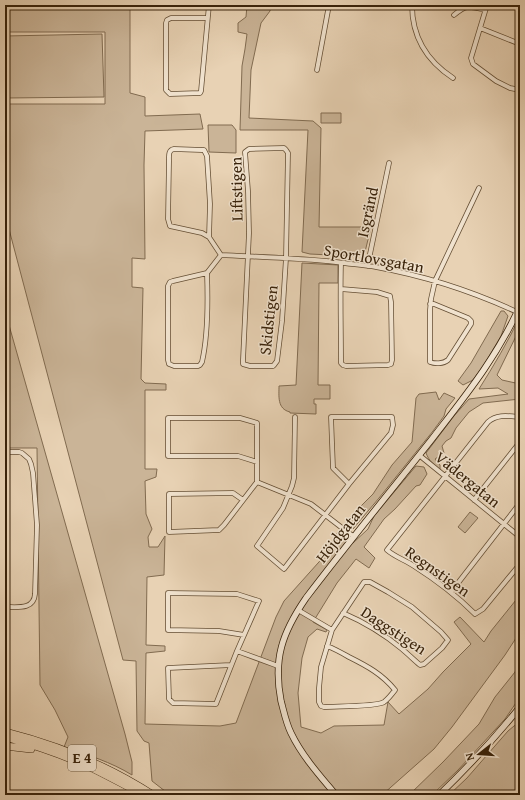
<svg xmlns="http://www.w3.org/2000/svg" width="525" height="800" font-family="'Gentium Book Plus',serif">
<rect width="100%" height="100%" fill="#e8d2b4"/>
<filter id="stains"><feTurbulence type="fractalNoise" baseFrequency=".005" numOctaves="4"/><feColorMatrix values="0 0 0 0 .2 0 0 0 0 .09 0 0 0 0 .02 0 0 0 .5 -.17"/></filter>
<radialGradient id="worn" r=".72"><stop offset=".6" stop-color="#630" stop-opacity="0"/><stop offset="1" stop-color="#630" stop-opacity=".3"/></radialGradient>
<path fill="#cab497" stroke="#816b50" d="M5,5H130V93L145,97V116L200,114L203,129L145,131L144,165L145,259L132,258V287L143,288L141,379L145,383L166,384V390H145V469H157L156,477L145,481L146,514L152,529L148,537L149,547H158L165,536L164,575L147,577L146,645L165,646V651L146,653L145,724L220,726L236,723L276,617L284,601L327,553L331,543L338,532L353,543L368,529L374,516L416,466L424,467L427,474L420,485L416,486L395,509L384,519L364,547L375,558L369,568L356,559L337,583L313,622L327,630L326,632L317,629L308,637L302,658L298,693L301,727L321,733L334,726L384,725L388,702L399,714L428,689L443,672L471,644L454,622L460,617L484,642L491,631L520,595V632L505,655L452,727L434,749L382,795H170L152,781L149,743L144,741L137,731L136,661L123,660L5,214V104H105V32H5Z
M247,5H271L270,11L261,23L251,70L249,118L313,121L321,128L319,227H371L365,252L357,256H350L310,254L302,252L308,130H240L242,66L245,49L247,34L238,32V23L246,17Z
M102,34L104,97L5,98V36Z
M321,113H341V123H321Z
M208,125H232L236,130V153L209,152Z
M302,263L338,265V283H319L318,385H330V399H314V404H316V414L290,413V412C277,409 279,396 279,386L296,385Z
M5,311L125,734L132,762V775C111,762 88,755 64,747L68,737L55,710L40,685L37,448H5Z
M501,311H504L508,316L501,336L484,365L473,380L463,385L458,381L471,363Z
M520,316V328L497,375L502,380L520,384V399L483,403L469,412L456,428L451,438L446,441L442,446L444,453L435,459L440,465V470C434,465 429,461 426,453L454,416L469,399L508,394L498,388L479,389C494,365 508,342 520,316Z
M436,392L439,400L444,393L455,398L446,409L444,416L433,431L379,498L353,529L346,523L354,513L373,494L392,465L412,442L416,398L419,394Z
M470,512L478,518L465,533L458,527Z
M520,661V697L505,719L458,770L432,795H409L443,762L479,724L495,697L515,672Z
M520,721V791L515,795H449L467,778L508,731Z"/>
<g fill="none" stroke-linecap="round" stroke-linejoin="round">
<g stroke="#644e34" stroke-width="5.5">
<path id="street" d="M412,5C412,37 427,61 453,78
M487,5L471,58L473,64L496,81L510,88L520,90
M454,15C467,4 469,6 485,10
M207,18H171L167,20L166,23V90L170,94L200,93L201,91L209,5
M480,28L520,44
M317,70L329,5
M284,148L286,150L288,153L286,258L282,321L277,361L274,365L273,366H250L243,364V360L249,233L248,191L245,152L249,149Z
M209,237L210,204L207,156L204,150H202L174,149C168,150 169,156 169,161L168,219L170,226L202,233L209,237L221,255
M221,255C260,257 298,258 336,262C350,264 363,265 376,267C425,276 472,291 517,312
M368,266L370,254L389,163
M207,273C208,301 208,336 202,362L200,365L198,366H174L169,364L168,360V286L170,282L173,281L207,273L221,255
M341,289L377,292L390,296L391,302L392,360L391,364L388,365L346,366L343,365L341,363C341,329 340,296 341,263
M430,304H434L468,318L471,321V324L448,360C443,364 435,364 430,362V310L431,299L435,281L479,188
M295,417L294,478L292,486L283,508L257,546L284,569L349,484L391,433L393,425L392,417H331L333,468L349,484
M520,417C508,416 497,414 488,422L387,550C395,557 405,560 414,566C436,580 456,595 475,614L483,609L520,564
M5,452H19L22,453L29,459L31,464L33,473L37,525L35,594C34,610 17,607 5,607
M419,455L520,537
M257,482V423L240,418H168V456H238L257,462
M257,482L311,504L350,534L354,536
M243,500L233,493L169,494V532L219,530L224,525L257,482
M474,500L520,442
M451,592L520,503
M298,610L332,630
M327,646C335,649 342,653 349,657C367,666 382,674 395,690C392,694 388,699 384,702C377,707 335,706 324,707L321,706L319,702V688L321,667L332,630L364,582H370L388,592L412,607L441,632L448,640L442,648L424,664L420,665C414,660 408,654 402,649C384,634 364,622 343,613
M237,651L278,666
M231,665L168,668L169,699L173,703L216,704L237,651L259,601L237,594L168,593V630L219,631L244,635"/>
</g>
<g stroke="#38220a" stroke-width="7">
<path id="secondary" d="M336,795C320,776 302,756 291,733C286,723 284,712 281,701C273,659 282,633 306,598C347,544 390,492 432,439C466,395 497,357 520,306
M439,795C468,767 495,738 520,707"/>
</g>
<g stroke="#38220a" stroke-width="8">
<path id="highway" d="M5,732C57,745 108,766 153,795
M5,737C34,745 63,755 90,767C108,776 126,785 143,795
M5,746L31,749"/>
</g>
<use href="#street" stroke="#f0e2ce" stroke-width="4"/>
<use href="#secondary" stroke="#f0e2ce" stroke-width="5.5"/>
<use href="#highway" stroke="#e8d2b4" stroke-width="7"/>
</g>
<g text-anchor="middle" stroke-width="3" stroke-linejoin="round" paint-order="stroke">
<rect fill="#f0e2ce" stroke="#6f5c45" stroke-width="1" x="68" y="745" width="28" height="26" rx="3"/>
<g font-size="15" font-weight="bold" fill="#38220a">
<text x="82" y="763">E 4</text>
</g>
<g font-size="16" fill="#38220a" stroke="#f0e2ce">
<text transform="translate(236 189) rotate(-91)" y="6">Liftstigen</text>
<text transform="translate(367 212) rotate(-78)" y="6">Isgränd</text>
<text transform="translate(374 258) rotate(10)" y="6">Sportlovsgatan</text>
<text transform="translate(268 320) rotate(-84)" y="6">Skidstigen</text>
<text transform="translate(468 479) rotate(39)" y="6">Vädergatan</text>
<text transform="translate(340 533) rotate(-52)" y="6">Höjdgatan</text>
<text transform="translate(438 571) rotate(35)" y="6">Regnstigen</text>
<text transform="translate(394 630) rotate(33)" y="6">Daggstigen</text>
</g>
</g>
<rect width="525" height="800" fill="none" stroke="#e8d2b4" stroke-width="20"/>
<rect x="6" y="6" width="513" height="788" fill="none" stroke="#38220a" stroke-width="2"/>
<rect x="10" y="10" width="505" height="780" fill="none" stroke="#38220a"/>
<g transform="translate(479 754) rotate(253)" stroke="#f0e2ce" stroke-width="3" paint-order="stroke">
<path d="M0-3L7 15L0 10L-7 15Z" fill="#38220a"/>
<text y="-6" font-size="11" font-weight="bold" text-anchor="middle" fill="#38220a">N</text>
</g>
<rect width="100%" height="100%" filter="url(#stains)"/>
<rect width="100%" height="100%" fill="url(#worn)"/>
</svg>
